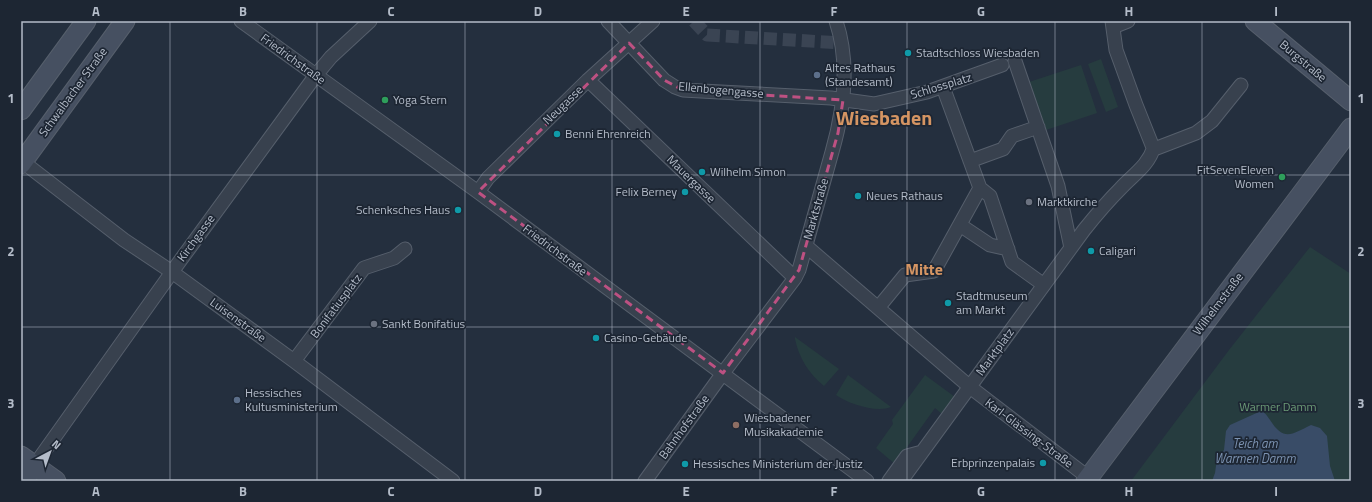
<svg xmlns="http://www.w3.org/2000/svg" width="1372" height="502" font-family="'Titillium Web',sans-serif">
<rect width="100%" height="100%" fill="#242f3e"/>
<path fill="#263c3f" d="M1101,59L1118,107L1106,112L1088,64Z
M1081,65L1097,113L1046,130L1029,82Z
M1310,247L1351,274V481H1131L1229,350Z
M795,337L839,369L824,386C809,374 799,358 795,339Z
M848,375L891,407C877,413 848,404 836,395Z
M925,375L955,397L942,414L935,408L895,464L876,448L893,424L892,420Z"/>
<path fill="#394c67" d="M1261,411C1266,413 1267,416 1270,420C1284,442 1292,434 1311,425L1320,428L1327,436L1330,466L1335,481H1212L1215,473L1217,459L1224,450L1226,431L1230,425Z"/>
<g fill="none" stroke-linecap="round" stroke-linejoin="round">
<path stroke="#3a4453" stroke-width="13" stroke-dasharray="13 6" stroke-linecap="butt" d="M694,21L707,35L842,43"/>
<g stroke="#565f6c" stroke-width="15">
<path id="street" d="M241,21L478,192L867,481
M608,21L664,80L675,87L683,90L831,98L874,104L927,92L1002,65
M1112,21L1116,50L1136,105L1152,145L1154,147
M1113,27L1128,21
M1015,61L1058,186L1071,248
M588,80L795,278
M943,87L980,188L990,196L1012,262L1044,285
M1154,147L1157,148L1196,133L1212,121L1241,85
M970,161L1003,149L1012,136L1038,127
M23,162L124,240L172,272L294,361L453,481
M478,192L488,178L588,80L653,21
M960,225L990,245L1008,249
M806,246L970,387L1089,478
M878,308L905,275L934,271L980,188
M294,361L364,268L394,258L405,249
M34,466L177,265L316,75L331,57L370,21
M645,481L723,373L795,278L799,270L832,152C844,110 850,63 836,21
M889,481L907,456L922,452
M901,481L1084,230C1096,215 1108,201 1121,188C1134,174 1148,166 1154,147"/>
</g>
<g stroke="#565f6c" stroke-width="21">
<path id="secondary" d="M1255,21L1351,101
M21,110L86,21
M21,164L125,21
M21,456L56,481
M23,481L34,466
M1086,481L1351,128"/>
</g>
<use href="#street" stroke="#38414e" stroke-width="13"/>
<use href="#secondary" stroke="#465061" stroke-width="19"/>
</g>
<path fill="none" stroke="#bd5182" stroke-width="3" stroke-dasharray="8 5" stroke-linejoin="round" d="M629,43L664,80L683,90L843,100L838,133L799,270L723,373L478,192Z"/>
<path fill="none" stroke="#b4bcc9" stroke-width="1" stroke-opacity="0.55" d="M170,21V481M317,21V481M465,21V481M612,21V481M760,21V481M907,21V481M1055,21V481M1202,21V481M21,175H1351M21,327H1351"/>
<g fill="#0f9aa8" stroke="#1d2633" stroke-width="1.5">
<circle cx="908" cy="53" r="4"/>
<circle cx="557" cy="134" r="4"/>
<circle cx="702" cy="172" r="4"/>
<circle cx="685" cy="192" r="4"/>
<circle cx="858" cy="196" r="4"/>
<circle cx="458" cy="210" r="4"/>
<circle cx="1091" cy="251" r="4"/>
<circle cx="948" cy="303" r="4"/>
<circle cx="596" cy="338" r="4"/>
<circle cx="1043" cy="463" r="4"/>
<circle cx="685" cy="464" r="4"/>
</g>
<g fill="#5c6f8a" stroke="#1d2633" stroke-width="1.5">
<circle cx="817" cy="75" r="4"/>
<circle cx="237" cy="400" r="4"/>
</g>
<g fill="#2e9e5b" stroke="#1d2633" stroke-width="1.5">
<circle cx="385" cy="100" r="4"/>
<circle cx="1282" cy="177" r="4"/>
</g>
<g fill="#6b7280" stroke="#1d2633" stroke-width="1.5">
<circle cx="1029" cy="202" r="4"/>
<circle cx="374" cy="324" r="4"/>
</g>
<circle fill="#8d6e63" stroke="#1d2633" stroke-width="1.5" cx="736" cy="425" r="4"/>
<g text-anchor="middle" stroke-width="3.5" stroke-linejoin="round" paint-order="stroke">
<g font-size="12" fill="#b4bcc9" stroke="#1d2633" text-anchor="start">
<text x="916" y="57">Stadtschloss Wiesbaden</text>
<text x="825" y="72">Altes Rathaus<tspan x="825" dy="14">(Standesamt)</tspan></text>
<text x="393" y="104">Yoga Stern</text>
<text x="565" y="138">Benni Ehrenreich</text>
<text x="1274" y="174" text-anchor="end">FitSevenEleven<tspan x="1274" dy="14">Women</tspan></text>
<text x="710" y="176">Wilhelm Simon</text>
<text x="677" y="196" text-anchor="end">Felix Berney</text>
<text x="866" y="200">Neues Rathaus</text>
<text x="1037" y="206">Marktkirche</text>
<text x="450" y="214" text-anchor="end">Schenksches Haus</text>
<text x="1099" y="255">Caligari</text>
<text x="956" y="300">Stadtmuseum<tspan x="956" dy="14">am Markt</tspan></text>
<text x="382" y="328">Sankt Bonifatius</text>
<text x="604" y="342">Casino-Gebäude</text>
<text x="245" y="397">Hessisches<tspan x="245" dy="14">Kultusministerium</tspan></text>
<text x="744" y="422">Wiesbadener<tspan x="744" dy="14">Musikakademie</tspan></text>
<text x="1035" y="467" text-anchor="end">Erbprinzenpalais</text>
<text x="693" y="468">Hessisches Ministerium der Justiz</text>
</g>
<g font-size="12" fill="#b4bcc9" stroke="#1d2633">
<text transform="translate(293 59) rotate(36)" y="4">Friedrichstraße</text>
<text transform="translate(1303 61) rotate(40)" y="4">Burgstraße</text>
<text transform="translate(941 86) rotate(-17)" y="4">Schlossplatz</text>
<text transform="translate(721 90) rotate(5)" y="4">Ellenbogengasse</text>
<text transform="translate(73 92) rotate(-54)" y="4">Schwalbacher Straße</text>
<text transform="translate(563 105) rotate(-44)" y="4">Neugasse</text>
<text transform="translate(691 179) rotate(44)" y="4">Mauergasse</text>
<text transform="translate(816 209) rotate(-74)" y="4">Marktstraße</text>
<text transform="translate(196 238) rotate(-54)" y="4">Kirchgasse</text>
<text transform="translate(555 250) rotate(37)" y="4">Friedrichstraße</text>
<text transform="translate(1218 304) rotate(-53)" y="4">Wilhelmstraße</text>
<text transform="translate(336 306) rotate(-53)" y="4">Bonifatiusplatz</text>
<text transform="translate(238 320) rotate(36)" y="4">Luisenstraße</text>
<text transform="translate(995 352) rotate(-54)" y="4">Marktplatz</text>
<text transform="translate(684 427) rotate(-54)" y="4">Bahnhofstraße</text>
<text transform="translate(1029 433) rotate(37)" y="4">Karl-Glässing-Straße</text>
</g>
<g font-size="12" fill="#6b9a76" stroke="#1d2633">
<text x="1278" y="411">Warmer Damm</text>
</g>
<g font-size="13" font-style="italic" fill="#7c92b1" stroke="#1d2633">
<text x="1255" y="448">Teich am<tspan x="1255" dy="15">Warmen Damm</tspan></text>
</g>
<g font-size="16" font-weight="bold" fill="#d59563" stroke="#1d2633">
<text x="924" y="275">Mitte</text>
</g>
<g font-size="20" font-weight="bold" fill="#d59563" stroke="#1d2633">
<text x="884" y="125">Wiesbaden</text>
</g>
</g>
<rect width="1372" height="502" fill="none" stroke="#1d2633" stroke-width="44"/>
<g transform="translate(50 452) rotate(41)" stroke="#1d2633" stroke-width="3" paint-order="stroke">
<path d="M0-3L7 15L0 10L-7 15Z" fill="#b4bcc9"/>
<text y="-6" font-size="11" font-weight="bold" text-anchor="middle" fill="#b4bcc9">N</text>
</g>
<rect x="22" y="22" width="1328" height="458" fill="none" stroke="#b4bcc9" stroke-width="1.5"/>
<g font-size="13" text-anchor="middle" font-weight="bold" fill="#b4bcc9">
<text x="96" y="16">A</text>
<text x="243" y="16">B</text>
<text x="391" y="16">C</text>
<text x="538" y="16">D</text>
<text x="686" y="16">E</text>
<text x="834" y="16">F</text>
<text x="981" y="16">G</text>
<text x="1129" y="16">H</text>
<text x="1276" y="16">I</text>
<text x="11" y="103">1</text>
<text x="1361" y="103">1</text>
<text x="11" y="256">2</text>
<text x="1361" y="256">2</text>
<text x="11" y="408">3</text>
<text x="1361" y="408">3</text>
<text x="96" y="496">A</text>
<text x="243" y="496">B</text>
<text x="391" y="496">C</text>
<text x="538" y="496">D</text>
<text x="686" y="496">E</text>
<text x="834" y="496">F</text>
<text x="981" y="496">G</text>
<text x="1129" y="496">H</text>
<text x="1276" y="496">I</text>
</g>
</svg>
